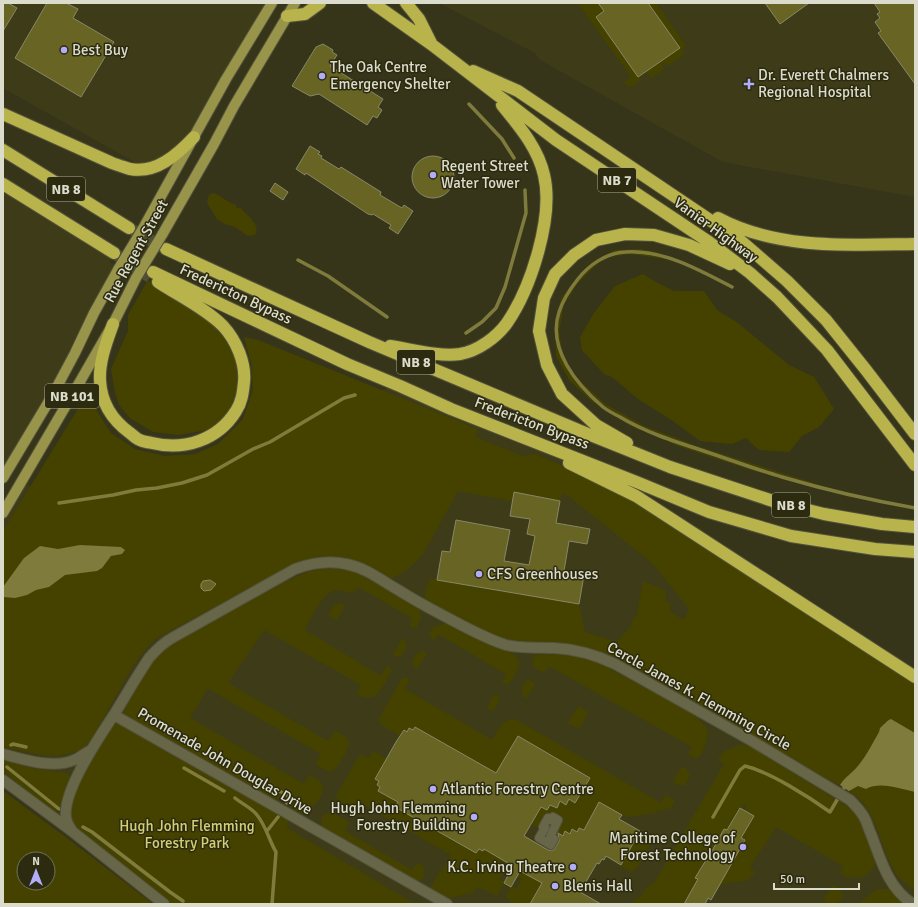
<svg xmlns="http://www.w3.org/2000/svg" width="918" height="907" font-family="Signika,sans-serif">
<rect width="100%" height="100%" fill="#36351a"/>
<path fill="#3e3c18" d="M3,3H271L194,137L147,169L3,88Z
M439,3H915V197L723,162L540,60L535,53Z
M3,184L114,253L109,262L119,268L3,478Z
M400,386L451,409L588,472L915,677V904H164L3,780V513L22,482L59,503L80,499L355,395Z"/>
<path fill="#454200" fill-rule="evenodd" d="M578,3H656L686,46L682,49L685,53L667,66L663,62L661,64L664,69L651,78L646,71L639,76L641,80L632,86H628L624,83L631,77Z
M212,193C221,194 226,203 235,204L237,208H241C247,217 261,223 255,235L248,236L235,227L225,224L217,219L207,203L209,195Z
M640,249L657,252L673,260L630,254L610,257L597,264L578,283L564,304L559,332L562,350L572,373L605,404L644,426L700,447L861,498L849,497L748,469L681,447L629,425L593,402L570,381L556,356L555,325L561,298L578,276L592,262L615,250Z
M643,274L656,282L674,291H704L717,310L738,323L789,365L814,377L834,409L819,427L802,436L789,452L759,450L746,438L732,444L700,441L673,421L638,399L612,377L604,374L582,350L580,337L594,313L615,286Z
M148,280L196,309L214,325L228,344L238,367V386L234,403L226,417L212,429L179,435L153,432L130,418L119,405L115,392L111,369L128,331V315Z
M244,337L258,340L478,429L475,437L523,456L535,454L590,478L613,490L664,521L915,683V733L891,719C886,721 884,725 880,728L879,732C872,744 866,757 857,767C852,773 844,778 840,785L831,780L830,781L625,664C603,653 585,645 559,643C540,641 520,643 501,638C475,630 449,613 425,599V593L429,580L432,579L579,604L585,632L617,642L632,625L631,623L637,615L643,581L666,591L665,600L671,604L670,612L684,620L689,609L652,563L567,495L562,493L560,501L514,492L512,501L458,491L423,554L406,571L391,579C369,566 345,552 318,557C310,558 302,562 294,564L155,639L144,651L132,667L91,740L81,750L64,755L47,756L3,747V531L89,391L98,413L111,433L135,449L165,456L195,454L218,444L243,419L253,390L251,363Z
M332,568L352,571L373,581L417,607C423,614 421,620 417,627L412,628L409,626L412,618L358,587L353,593C348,592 342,590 337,590C322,591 311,619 305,630L381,676L387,666L390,667L391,671C382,687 378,705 357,694L361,685L264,630L228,683L328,741L335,731C339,733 346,735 348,740C351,746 340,765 335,769C333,771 332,771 329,771L315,765L321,754L210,690L208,688L190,718L304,784L309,775C313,777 320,780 322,784C327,791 313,810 306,812C300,814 296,812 291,809L292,806L276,797L274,800L125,715L124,711L127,703L144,675L156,657L162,651L177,640L295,577L310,571Z
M340,603L345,606L337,620L330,617L329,613L334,605Z
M446,623L486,643L511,652L516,656L519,661L518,669L510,683L506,684L502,682L506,674L438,634L434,641L429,635L433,627Z
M402,639L405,640L407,646L401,656L396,657L393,655Z
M422,651L427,653L417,669L412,664C413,657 416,654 422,651Z
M554,654L582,657L599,663L692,713L706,727L708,733L705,746L701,755L698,758H695L688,754L692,747L549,666L545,672L538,670L533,666V658L536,655Z
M402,678H407L410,680L405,689L492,740C500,730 500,719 515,719L661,803L666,795L673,800L674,803L670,808L649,814L627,817L599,803L584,830L579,828L577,832L572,830L570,834L565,831L563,836L557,833L554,839L553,817L546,814L538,828L531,824L541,807L547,810L550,805L556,808L560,801L566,804L569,799L576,803L590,778L518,737L494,777L493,772L415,727L413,730L409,728L407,732L403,730L400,736L381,725L379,719Z
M529,680L535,683L527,698L523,696C521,689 522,682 529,680Z
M494,695H497L500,698L495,708L491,710L487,708Z
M578,706L588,712L580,729L568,723Z
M114,715L288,814L287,828L415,904H164L73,832L67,807Z
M740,745L750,746L854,811L863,827L877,861L873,868L864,877L848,878L840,873L843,866L776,827L750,867L755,872L746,881L730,882L718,887L745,840L741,838L754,816L745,811L747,806L744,804L727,830L724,829L715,846L709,862L706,860L695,878L698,879L684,904H632L634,900L640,897L646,888L654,883L724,764L718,760C722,751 730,748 740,745Z
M373,751L387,759L375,779L379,781L377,785L398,802L396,807L476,853L479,849L483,851L484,849L513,866L510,872L505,869L499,879L505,882L497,896L485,890L477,888L474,891L476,893C466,892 456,899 446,897C441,896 436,892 431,889V887L440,871L442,872L451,855L361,803L355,812L339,802L336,796L360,754L369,758Z
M5,761L31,768L66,773L69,775L70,778L59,809L55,812L48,808L3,771V762Z
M681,767L686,768L690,775L685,785H677L673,782Z
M858,785H883L915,792V891C910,886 903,882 898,877C896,874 894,870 892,866C878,841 876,806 849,791Z
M3,791L67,838L153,904H3ZM24,859H48V883H24Z
M332,812L349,822L345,831L412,870L417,863H419C427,869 425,884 414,881L323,828L321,825L322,817L327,813Z
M641,830L655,837L636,869L631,872L620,866Z
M520,871L542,883L530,904H510L511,901L505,896L511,886L516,889L522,879L517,876Z
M833,885L842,891L843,898C836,905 832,905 823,901Z
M877,889H891L906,904H858Z"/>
<path fill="#7e7b3c" d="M80,545L121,547L125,550L122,554L111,556L102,568L97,571L65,575L49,587L36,590L27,595L15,598L3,597V587L24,558L40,546L58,549Z
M891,719L915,733V792C900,789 880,781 866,789L858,786L849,791L840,785C844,778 852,773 857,767C866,757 872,744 879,732L880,728C884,725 886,721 891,719Z"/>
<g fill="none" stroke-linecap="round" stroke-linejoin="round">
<path stroke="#7e7b3c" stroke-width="3.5" d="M469,104L502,139L514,158
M298,260L328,276L387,317
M732,287C700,270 662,249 625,252C606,253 589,265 578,279C570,289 563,300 559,312C547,349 577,385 603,407C608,411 614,414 620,417C645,432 673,441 701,450C728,459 755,469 782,477C826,490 870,500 915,508
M466,333L482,322L496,308L505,287L526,213L525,190
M59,503L113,495L136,490L157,488L182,483L207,475L253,449L270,442L344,398L355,395
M11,745L13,744L26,747
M7,767L59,809
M184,768L224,791
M244,773L287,795L290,799L287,803
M235,798C242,804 252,808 257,815C266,826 269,840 276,852L272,904
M713,817L740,770L745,766C770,772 809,797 830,812L844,788
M83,827L92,832L170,892L183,901
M267,831L278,817"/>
</g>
<path fill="#676424" stroke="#888768" d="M3,3H8L17,8L3,31Z
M47,3H66L78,9L73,18L114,42L81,97L15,58Z
M598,3H648L680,48L638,77L596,17L604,11Z
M765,3H809L780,24Z
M874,3H915V84L878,33L881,31L875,22L880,18L877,14L880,12Z
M323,44L333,50L332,52L337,55L330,66L383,99L378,107L382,110L377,118L373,116L367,125L319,94L310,96L292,86L316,47Z
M310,146L320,152L318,154L322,156L321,158L339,169L341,167L381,192L380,195L402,208L404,205L413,211L398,234L389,228L391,225L373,214L372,215L368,214L306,173L305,175L296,169Z
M412 177a21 21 0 1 1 42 0a21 21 0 1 1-42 0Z
M275,183L288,192L283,200L270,191Z
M514,492L560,501L556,523L590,529L587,544L569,541L564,571L584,575L579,604L437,580L442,551L450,552L456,520L510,530L504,561L529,565L535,536L527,534L530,519L510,516Z
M210,580L216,584L211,590L204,591L201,588V584L203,581Z
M415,727L496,773L518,736L590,778L575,803L569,799L566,805L560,801L557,808L550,805L547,810L541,807L524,836L548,850H554L559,841L558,833L563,836L565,831L570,834L572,829L577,832L579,828L584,830L599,802L622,815L619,819L640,831L621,865L606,856L604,860L602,859L599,864L597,863L580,892L601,904H530L542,883L520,871L511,887L504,883L513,866L484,849L483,851L479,849L476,853L395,807L398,802L378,791L380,787L377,785L379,781L375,779L396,742L404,730L407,732L409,728L413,730Z
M740,808L754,816L741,838L745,840L711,900L708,898L705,904H684L698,879L695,878L706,860H707L724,829L727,830Z"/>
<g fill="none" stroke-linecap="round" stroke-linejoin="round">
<path stroke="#4f4e35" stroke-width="12" stroke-dasharray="12 6" stroke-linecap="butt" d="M129,228L166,249
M114,253L150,277"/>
<g stroke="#53523b" stroke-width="10">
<path id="pedestrian" d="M553,817L558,820L550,837L554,839L551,845L539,838L545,828L543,827L548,818L551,820Z"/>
</g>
<g stroke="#53523b" stroke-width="12">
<path id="minor" d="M114,715L447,904
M3,754C25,760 53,769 74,760C80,758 85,753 91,750
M3,780L73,832L164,904
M73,832C70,828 67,824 66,818C62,791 100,736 115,713C126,695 137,676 149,658C156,650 163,643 172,638L295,569C312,563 328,560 346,564C367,568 382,581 400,591C422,605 446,617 469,629C481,635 493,641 506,645C521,649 538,647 554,648C576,649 596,655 615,664L752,741L850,800C855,805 860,810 864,817C867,822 868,828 871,834C881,860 888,888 913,904"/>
</g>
<g stroke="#53523b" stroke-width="12">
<path id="primary" d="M145,225L226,79L272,3
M162,235L214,144L234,106L295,3
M3,478L52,396L75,353L94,313L119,268
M3,513L78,385L113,324L136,278"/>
</g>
<g stroke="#53523b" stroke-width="14">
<path id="motorway" d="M373,3L431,44L556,140L709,242L750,273L777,297L827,350L915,465
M406,3L419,19L431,43
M287,16L305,14L320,3
M473,71L518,91L741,241L787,281L826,320L866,370L915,434
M3,114L112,163C117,165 124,167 130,169C156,174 177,155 194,137
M3,150L129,228
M3,184L114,253
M718,218C778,250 849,245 915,244
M166,249L369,342L583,432L670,467L776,502L824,514L882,524L915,527
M153,272L347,364L400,386L451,409L639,483L709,512L791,536L875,549L915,552
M113,324C107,341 99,361 100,380C101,402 112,420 130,433C133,435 136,439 140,440C143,442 148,442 152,443C184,451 218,440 236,411C242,402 243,392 244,382C246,363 236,340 223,326C205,308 179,296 158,282
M390,346C411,349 439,357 460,354C478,351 497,337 507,323C531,288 554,217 544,175C538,148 519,126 502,105
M627,443L596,425L562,394L547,365L539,331L544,298L555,274L574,255L596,240L625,234L654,235L689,245L730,264
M569,463L636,496L915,677"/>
</g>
<use href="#pedestrian" stroke="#676649" stroke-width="8"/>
<use href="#minor" stroke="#676649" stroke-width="10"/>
<use href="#primary" stroke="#98944a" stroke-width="10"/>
<use href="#motorway" stroke="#b8b34b" stroke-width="12"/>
<g stroke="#53523b" stroke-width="12" stroke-linecap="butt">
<path id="primary-bridge" d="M119,268L145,225
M136,278L162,235"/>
</g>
<use href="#primary-bridge" stroke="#98944a" stroke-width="10"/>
</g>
<g fill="#b2adf9" stroke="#2c2b10" stroke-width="1.5">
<circle cx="64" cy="50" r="4"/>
<circle cx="322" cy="76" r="4"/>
<path d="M747 78h4v4h4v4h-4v4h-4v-4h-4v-4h4z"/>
<circle cx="433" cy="175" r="4"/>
<circle cx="479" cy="574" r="4"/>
<circle cx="433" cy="789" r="4"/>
<circle cx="474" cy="817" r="4"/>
<circle cx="743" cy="847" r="4"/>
<circle cx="573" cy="867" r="4"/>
<circle cx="555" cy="886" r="4"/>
</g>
<g text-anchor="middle" stroke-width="3" stroke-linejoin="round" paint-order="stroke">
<g fill="#2c2b10" stroke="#a7a794" stroke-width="1">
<rect x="598" y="168" width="38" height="24" rx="3"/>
<rect x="47" y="177" width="38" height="24" rx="3"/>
<rect x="397" y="350" width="38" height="24" rx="3"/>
<rect x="45" y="384" width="54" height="24" rx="3"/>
<rect x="772" y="493" width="38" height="24" rx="3"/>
</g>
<g font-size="14" font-weight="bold" fill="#dcdccc">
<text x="617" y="185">NB 7</text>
<text x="66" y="194">NB 8</text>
<text x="416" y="367">NB 8</text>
<text x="72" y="401">NB 101</text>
<text x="791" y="510">NB 8</text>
</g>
<g font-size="15" fill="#dcdccc" stroke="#2c2b10" text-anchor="start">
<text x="72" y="55">Best Buy</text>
<text x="330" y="72">The Oak Centre<tspan x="330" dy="17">Emergency Shelter</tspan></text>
<text x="758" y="80">Dr. Everett Chalmers<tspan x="758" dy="17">Regional Hospital</tspan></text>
<text x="441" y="171">Regent Street<tspan x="441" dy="17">Water Tower</tspan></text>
<text x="487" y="579">CFS Greenhouses</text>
<text x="441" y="794">Atlantic Forestry Centre</text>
<text x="466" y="813" text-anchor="end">Hugh John Flemming<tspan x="466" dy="17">Forestry Building</tspan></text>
<text x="735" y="843" text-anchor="end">Maritime College of<tspan x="735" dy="17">Forest Technology</tspan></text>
<text x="565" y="872" text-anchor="end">K.C. Irving Theatre</text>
<text x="563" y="891">Blenis Hall</text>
</g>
<g font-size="15" fill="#dcdccc" stroke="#2c2b10">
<text transform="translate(716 230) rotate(36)" y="5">Vanier Highway</text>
<text transform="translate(136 251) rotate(-61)" y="5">Rue Regent Street</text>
<text transform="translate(236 294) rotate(25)" y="5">Fredericton Bypass</text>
<text transform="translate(532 423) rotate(21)" y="5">Fredericton Bypass</text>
<text transform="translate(699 696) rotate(29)" y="5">Cercle James K. Flemming Circle</text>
<text transform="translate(225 761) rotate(30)" y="5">Promenade John Douglas Drive</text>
</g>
<g font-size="15" fill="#d3cf73" stroke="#2c2b10">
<text x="187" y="831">Hugh John Flemming<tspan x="187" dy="17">Forestry Park</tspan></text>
</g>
</g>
<rect width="918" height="907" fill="none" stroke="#dcdccc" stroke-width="8"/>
<g transform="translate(36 871)"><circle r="19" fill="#2c2b10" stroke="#72725b"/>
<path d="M0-3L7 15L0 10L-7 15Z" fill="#b2adf9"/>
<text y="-6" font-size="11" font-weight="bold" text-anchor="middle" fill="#dcdccc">N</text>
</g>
<path d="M774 883v6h85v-6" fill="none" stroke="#dcdccc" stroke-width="2"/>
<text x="780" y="883" font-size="12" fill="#dcdccc" stroke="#2c2b10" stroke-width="3" paint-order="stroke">50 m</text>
</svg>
